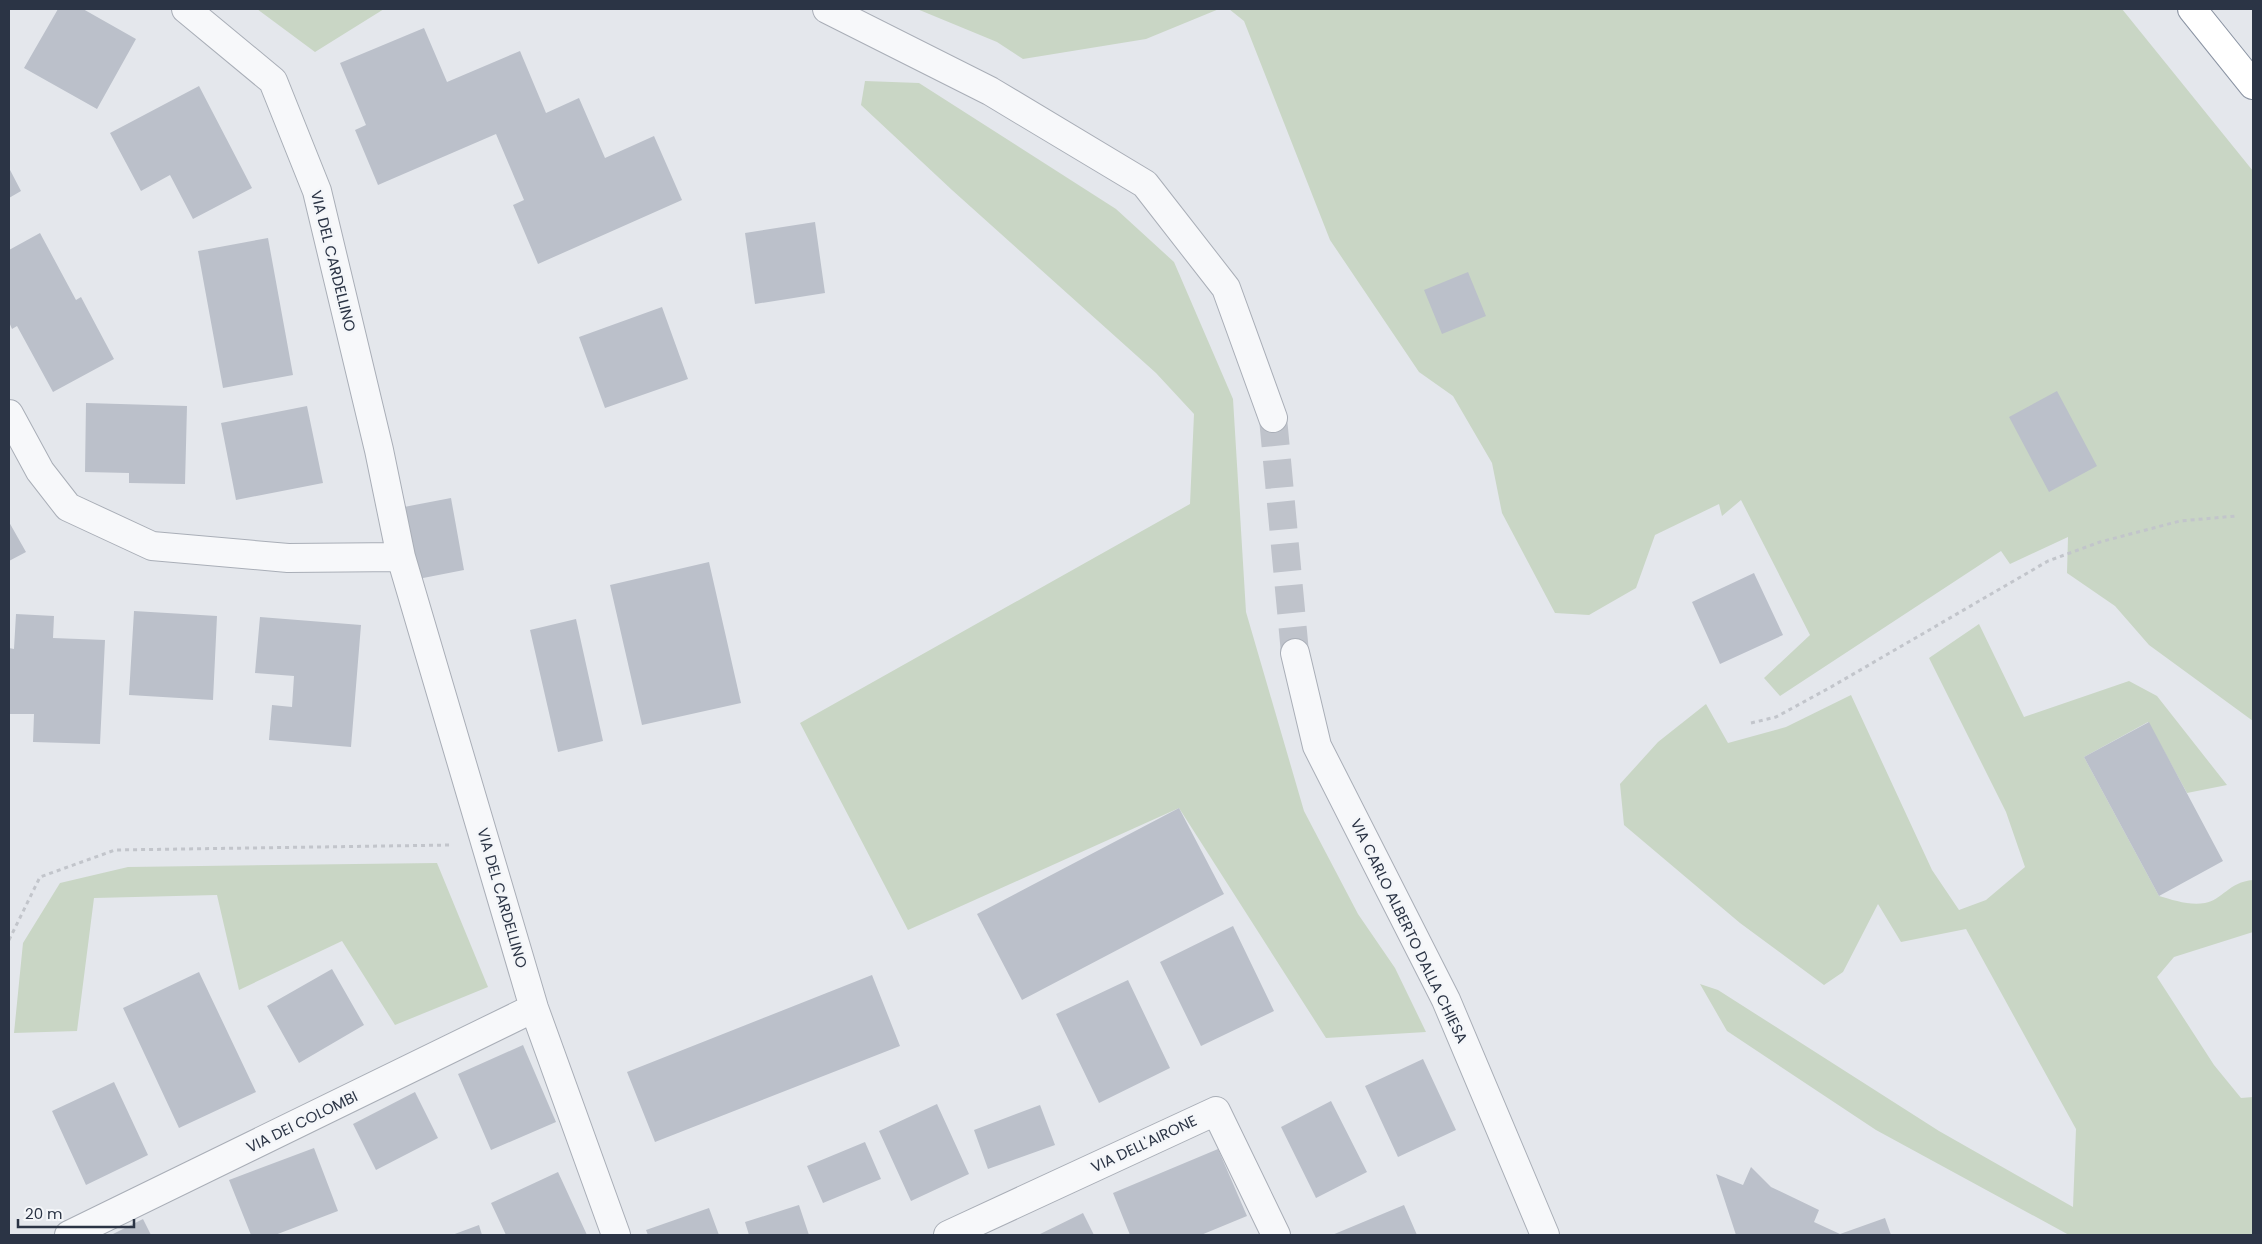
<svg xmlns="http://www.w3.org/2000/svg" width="2262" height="1244" font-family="Poppins,sans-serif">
<rect width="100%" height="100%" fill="#e4e7ec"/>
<path fill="#c9d6c5" d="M257,9H384L315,52Z
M917,9H1219L1146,39L1023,59L997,42Z
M1229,9H2122L2253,171V721L2149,645L2115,606L2067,573L2068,537L2010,564L2001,551L1780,696L1764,678L1810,635L1741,500L1722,516L1719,504L1655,535L1636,588L1589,615L1555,613L1502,513L1492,463L1453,396L1419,372L1330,240L1244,21Z
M865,81L919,83L1116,209L1174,262L1233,399L1246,612L1304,811L1358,914L1395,968L1426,1032L1326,1038L1179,808L908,930L800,723L1190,504L1194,414L1156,373L952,190L861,105Z
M1979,624L2024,717L2129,681L2157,696L2227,785L2187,793L2148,722L2084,757L2159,896C2173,900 2190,906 2205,903C2222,900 2229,882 2253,880V932L2174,957L2157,977L2214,1065L2241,1098L2253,1097V1235H2069L1876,1130L1727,1031L1700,984L1718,990L1939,1131L2073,1207L2076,1129L1966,929L1901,942L1878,904L1843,972L1824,985L1740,923L1624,825L1620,784L1658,742L1706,704L1728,743L1786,727L1851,695L1932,870L1959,910L1986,900L2025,867L2006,812L1929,658Z
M437,863L488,987L395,1025L342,941L239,990L217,895L94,898L77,1031L14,1033L23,943L60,883L128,867Z"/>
<path fill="#bbc0ca" d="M58,9H83L136,39L97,109L24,68Z
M424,28L447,82L520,51L546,113L579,98L605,158L654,136L682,200L538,264L513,205L524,200L496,134L378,185L355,130L366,125L340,63Z
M199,86L252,188L193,219L170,175L141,191L110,133Z
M9,168L21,191L9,198Z
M815,222L825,293L755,304L745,233Z
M40,233L76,300L81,297L114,359L53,392L17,326L12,329L9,322V250Z
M268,238L293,375L223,388L198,251Z
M1468,272L1486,316L1442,334L1424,290Z
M662,307L688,379L605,408L579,337Z
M2057,391L2097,466L2049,492L2009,417Z
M86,403L187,406L185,484L129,483V473L85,472Z
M307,406L323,483L236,500L221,423Z
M451,498L464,570L418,579L404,507Z
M9,522L26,552L9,561Z
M709,562L741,703L642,725L610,585Z
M1754,573L1783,635L1720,664L1692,602Z
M134,611L217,616L213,700L129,695Z
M16,614L54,616L53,638L105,640L100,744L33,742L34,714H9V648L14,649Z
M260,617L361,625L351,747L269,740L272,705L292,707L294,676L255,673Z
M576,619L603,741L558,752L530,630Z
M2149,722L2223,861L2159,896L2084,757Z
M1179,808L1224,894L1022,1000L977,914Z
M1233,926L1274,1011L1201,1046L1160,962Z
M332,969L364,1025L299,1063L267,1006Z
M199,972L256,1092L179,1128L123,1008Z
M872,975L900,1046L655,1142L627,1072Z
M1128,980L1170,1068L1099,1103L1056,1014Z
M523,1045L556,1122L491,1150L458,1074Z
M1423,1059L1456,1130L1398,1157L1365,1086Z
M114,1082L148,1155L86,1185L52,1111Z
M415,1092L438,1138L376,1170L353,1124Z
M1331,1101L1367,1172L1316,1198L1281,1127Z
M937,1104L969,1174L911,1201L879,1131Z
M1040,1105L1055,1145L988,1169L974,1130Z
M865,1142L881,1179L823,1203L807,1166Z
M314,1148L338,1211L275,1235H251L229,1180Z
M1218,1149L1247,1216L1201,1235H1130L1113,1193Z
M1751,1167L1771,1187L1819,1210L1814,1222L1840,1234L1885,1218L1891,1235H1736L1716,1174L1743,1185Z
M558,1172L587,1235H506L491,1203Z
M799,1205L809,1235H749L745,1222Z
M1404,1205L1417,1235H1332Z
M709,1208L719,1235H648L646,1230Z
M1083,1213L1094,1235H1038Z
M143,1219L151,1235H111Z
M479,1225L482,1235H452Z"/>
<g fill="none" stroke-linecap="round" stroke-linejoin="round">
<path stroke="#bfc3cb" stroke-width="28" stroke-dasharray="28 14" stroke-linecap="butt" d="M1273,418L1295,653"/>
<g stroke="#a9aeb7" stroke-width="30">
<path id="street" d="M186,9L273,81L317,191L379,450L401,557L534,1008L616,1235
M827,9L990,91L1145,184L1226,288L1273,418
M9,414L40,471L68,507L152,546L288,558L401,557
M1295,653L1317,746L1446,1000L1545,1235
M69,1235L534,1008
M948,1235L1216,1111L1276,1235"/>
</g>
<g stroke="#8b94a3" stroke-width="30">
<path id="highway" d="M2192,9L2253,85"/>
</g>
<path stroke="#c2c5cb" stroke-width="3" stroke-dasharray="4 4" stroke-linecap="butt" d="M1751,723L1776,717L1831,687L2048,561L2100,542L2180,521L2236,516
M9,940L40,877L115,850L452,845"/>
<use href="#street" stroke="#f7f8fa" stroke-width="28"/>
<use href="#highway" stroke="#fff" stroke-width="28"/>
</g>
<g text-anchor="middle" stroke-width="5" stroke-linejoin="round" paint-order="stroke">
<g font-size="15" fill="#2b3445" stroke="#f4f6f9">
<text transform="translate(333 261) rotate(76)" y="5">VIA DEL CARDELLINO</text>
<text transform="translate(502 898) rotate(74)" y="5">VIA DEL CARDELLINO</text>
<text transform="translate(1409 931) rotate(64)" y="5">VIA CARLO ALBERTO DALLA CHIESA</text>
<text transform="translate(302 1122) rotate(-26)" y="5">VIA DEI COLOMBI</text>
<text transform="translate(1144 1144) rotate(-25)" y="5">VIA DELL'AIRONE</text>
</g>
</g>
<rect width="2262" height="1244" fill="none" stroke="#2b3445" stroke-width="20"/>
<path d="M18 1219v8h116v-8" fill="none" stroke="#2b3445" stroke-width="2.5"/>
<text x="25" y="1219" font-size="15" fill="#2b3445" stroke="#f4f6f9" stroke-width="4" paint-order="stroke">20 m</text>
</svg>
